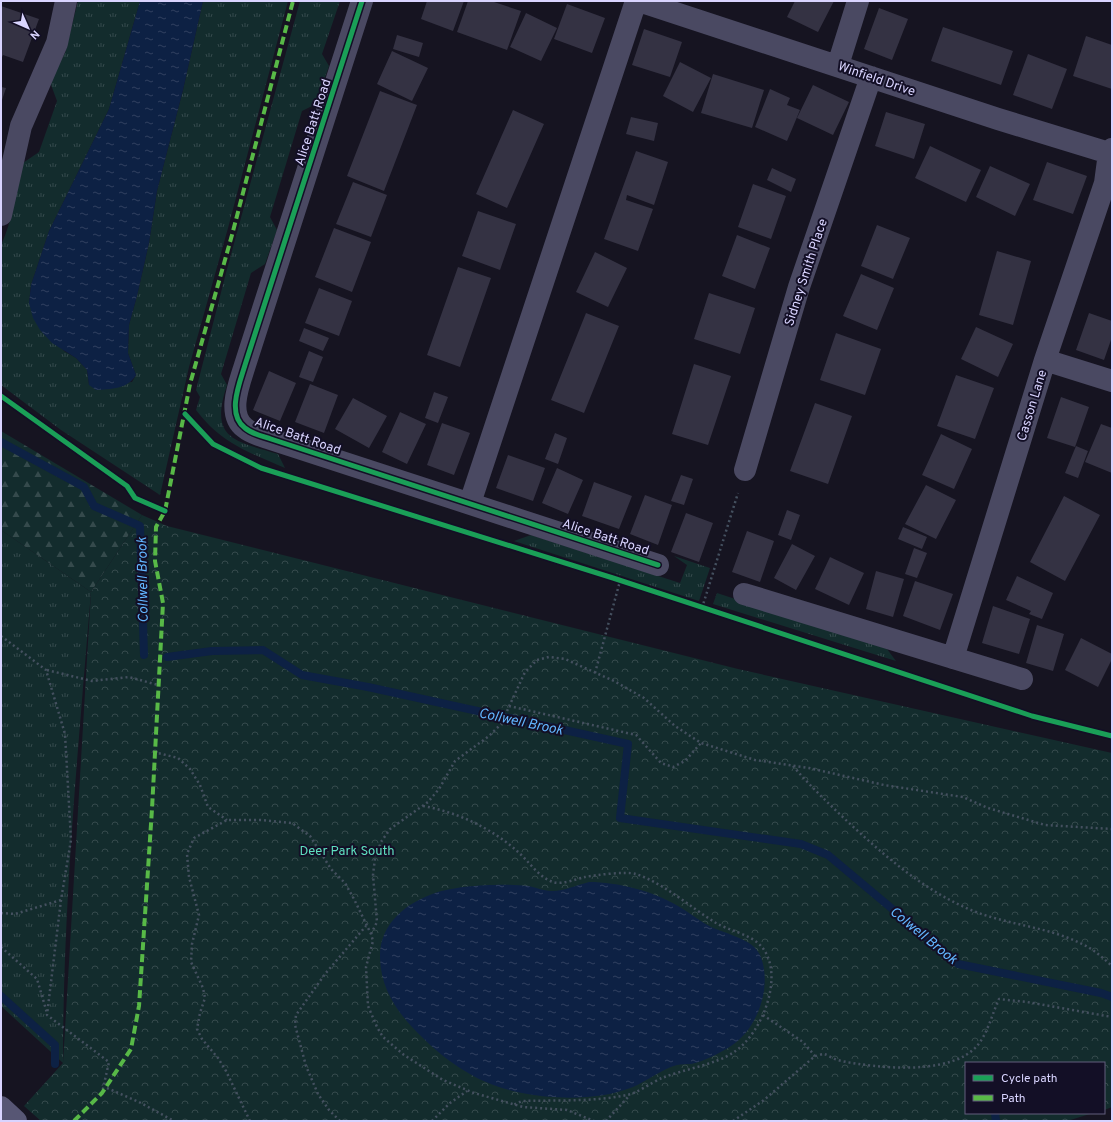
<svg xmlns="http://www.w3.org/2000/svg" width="1113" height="1122" font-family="Overpass,sans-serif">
<defs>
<pattern id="grass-tufts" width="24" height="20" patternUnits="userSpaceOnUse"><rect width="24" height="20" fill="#132c2d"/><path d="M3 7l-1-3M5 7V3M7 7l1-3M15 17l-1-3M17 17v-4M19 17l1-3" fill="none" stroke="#354a4c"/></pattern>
<pattern id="forest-firs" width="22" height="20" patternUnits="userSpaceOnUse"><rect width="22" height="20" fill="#132c2d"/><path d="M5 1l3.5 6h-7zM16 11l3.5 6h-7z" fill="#354a4c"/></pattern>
<pattern id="park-crowns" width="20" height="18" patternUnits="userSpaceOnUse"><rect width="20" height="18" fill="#132c2d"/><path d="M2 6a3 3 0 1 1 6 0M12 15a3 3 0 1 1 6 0" fill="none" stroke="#354a4c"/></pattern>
<pattern id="water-ripples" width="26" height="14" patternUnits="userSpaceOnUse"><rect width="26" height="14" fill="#0d2144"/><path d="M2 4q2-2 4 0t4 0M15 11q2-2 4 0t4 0" fill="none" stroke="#304060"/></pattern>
</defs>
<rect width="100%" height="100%" fill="#161421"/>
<path fill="url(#grass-tufts)" d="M78,1H140L109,109L49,231L31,285L29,303L64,351L76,358L87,370L89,385L132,382L136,375L128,353L129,325L137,296L149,243L157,191L183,90L203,1H288L228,228L189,367L160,495L61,430L1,385V245C13,220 16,192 20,165L39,152L57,101L50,82L65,53Z
M300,1H340L322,54L329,66L316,104L302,111L270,217L277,230L265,264L251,273L221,374L227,385C209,439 234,441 278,454L285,468C248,452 221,443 196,410L200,397L196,390L226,273Z
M1,530L91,592C78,749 63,906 63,1063L1,1006Z
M531,535L680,583L687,565L674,556L710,568L699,601L514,541Z
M717,593L887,649L896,661L713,604Z"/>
<path fill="url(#forest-firs)" d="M1,431L142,515L91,592L1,530Z"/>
<path fill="url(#park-crowns)" d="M142,515L167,526L738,669L1112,753V1107L1104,1110V1063H966V1113H1093L1067,1121H41L24,1106L63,1063L91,592Z"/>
<path fill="url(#water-ripples)" d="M140,1H203L183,90L157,191L149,243L137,296L129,325L128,353L136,375C128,389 111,389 96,390L89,385L87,370L76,358L52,343L40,330L33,318L29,303L31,285L49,231L109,109Z
M589,882C618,882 653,891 678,906C689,912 699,921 711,927C726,934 753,939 760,955C773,985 758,1029 731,1046C720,1053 705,1061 691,1064C686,1064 681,1064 677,1065C662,1069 647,1081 633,1087C601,1100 557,1100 522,1093C483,1086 450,1065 422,1037C399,1015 381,991 380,958C379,924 406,903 435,893C457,885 505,883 528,886C535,887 544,891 551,891C561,892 578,885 589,882Z"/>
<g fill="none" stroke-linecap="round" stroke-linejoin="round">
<path stroke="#0d2144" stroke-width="8" d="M1,442L84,487L94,506L140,526L144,655
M167,657L212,651L263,650L302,675L368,687L628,744L620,818L801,844L828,855L958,964L1101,993L1112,997
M1,996L55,1045V1064
M995,1113L996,1121"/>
</g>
<path fill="#343243" d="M427,1H464L453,31L421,19Z
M468,1H491L521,11L507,50L457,32Z
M795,1H834L818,32L787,17Z
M567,4L605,18L592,53L554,39Z
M1,6L39,19L23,62L3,55L1,59Z
M879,8L908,19L892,60L864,49Z
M526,13L557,28L541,61L510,47Z
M943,27L1013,51L1001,85L931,61Z
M644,29L682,42L670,77L632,65Z
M397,35L423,43L419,57L393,49Z
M1086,36L1112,45V89L1073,76Z
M392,51L428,68L412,101L377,84Z
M1028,54L1067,69L1052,109L1013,95Z
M680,62L711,78L693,112L663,96Z
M713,74L764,90L752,128L701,113Z
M813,85L849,102L833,135L797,118Z
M1,87L6,88L1,103Z
M770,89L790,98L787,105L800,110L787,141L755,127Z
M380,91L417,105L384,191L347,176Z
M513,110L544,124L507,208L476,194Z
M886,112L925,124L914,159L875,146Z
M631,117L658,123L654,141L626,134Z
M930,146L981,170L966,202L915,178Z
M636,151L668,162L654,205L627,195L626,200L653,209L638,251L604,239Z
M1047,162L1087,176L1073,214L1033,200Z
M990,166L1030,184L1015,216L976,197Z
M772,168L796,179L791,192L767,180Z
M353,182L387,195L371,237L336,224Z
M753,184L786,196L771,239L738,227Z
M478,211L516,224L500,270L462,256Z
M877,225L910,238L893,279L861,266Z
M334,228L371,242L352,292L315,277Z
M737,235L770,248L755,289L722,276Z
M997,251L1031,261L1013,325L979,315Z
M595,252L627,268L608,307L576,292Z
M458,267L491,278L460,367L427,355Z
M861,274L894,288L877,330L843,316Z
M319,288L352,301L339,336L305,323Z
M709,293L755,308L740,354L694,339Z
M586,313L619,326L584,413L551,400Z
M1089,313L1112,321V337L1104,360L1076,350Z
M976,327L1013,344L998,377L961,359Z
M304,328L329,338L323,351L299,341Z
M836,333L881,349L865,395L820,380Z
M309,351L323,357L313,382L299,377Z
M694,364L731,376L708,445L672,434Z
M269,371L296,383L280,421L253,410Z
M956,375L994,388L975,439L937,426Z
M310,384L338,395L324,433L295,422Z
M434,392L448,397L438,423L425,418Z
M1061,397L1089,407L1075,447L1047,438Z
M353,398L387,416L369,448L335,429Z
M815,403L852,416L828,484L790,471Z
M400,412L426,424L407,464L382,452Z
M442,423L470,433L454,475L427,465Z
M1101,424L1112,428V473L1085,462Z
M555,433L567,438L558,464L545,459Z
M941,434L972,449L954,489L922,475Z
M1076,446L1088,451L1078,478L1065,473Z
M508,455L545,468L533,501L496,488Z
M557,468L583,480L568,514L542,503Z
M681,475L693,479L684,505L671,501Z
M594,482L632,496L619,529L582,516Z
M926,485L956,500L936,539L905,524Z
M645,495L672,505L658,545L630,534Z
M1064,496L1100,515L1065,581L1030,562Z
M787,510L800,515L791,540L778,535Z
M686,513L713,523L699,562L671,552Z
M903,527L927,537L922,549L898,539Z
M747,531L774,541L760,582L732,572Z
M792,544L815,556L796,590L774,578Z
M914,548L927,553L917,578L905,574Z
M830,557L864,573L849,605L815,589Z
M876,571L904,579L893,617L866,609Z
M1017,576L1053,593L1042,619L1029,614L1031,611L1006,600Z
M915,581L953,594L940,630L903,616Z
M993,606L1030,619L1019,654L982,643Z
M1037,625L1064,634L1053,671L1026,663Z
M1081,638L1112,654V659L1098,687L1065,670Z"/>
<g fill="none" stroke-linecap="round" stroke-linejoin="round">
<path stroke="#44505f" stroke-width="2.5" stroke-dasharray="2 3" stroke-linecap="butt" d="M702,608L738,493
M1,636L46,670L65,734L71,840L61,900L47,1015L109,1062L102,1093
M47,670L92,681L129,677L158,685
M595,673L620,581
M509,706L636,735L661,763L673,767L685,761L701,743
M154,752L178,758L190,769L200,785L208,807L227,820
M793,766C810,786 829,804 848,822C887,858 927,893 976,912C1010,925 1047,927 1080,943C1092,948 1102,957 1112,966
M423,806C457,812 491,828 517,851C529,861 538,877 553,882C562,885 576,879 585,877C596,875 626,871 636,874C665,884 690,907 716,923C730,931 750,934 761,946C786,974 762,1034 734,1052C715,1065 684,1069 662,1078C652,1082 636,1094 627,1095C593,1102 556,1100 522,1101L513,1105
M1,913L15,914L61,900
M371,934L377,922L373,875L375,858L381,842L390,829L428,802L439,789L455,761L489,736L501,724L525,672L537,660L549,657L565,659L614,681L644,698L675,726L701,743L755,760L809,768L884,785L963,797L988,808L1045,825L1112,829
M1,947L37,979L47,1013
M763,1015L803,1042L815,1056
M107,1088L139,1102L174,1121
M250,1121L226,1071L218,1058L202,1039L197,1029L200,1013L205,998L203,988L191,962L192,944L199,915L189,877L187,854L194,838L227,820H261L292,823L310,836L331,869L345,883L354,899L371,934L373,941L366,967L368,1006L377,1027L383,1037L404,1055L443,1080L474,1093L523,1107L567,1110L594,1121
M340,1121L329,1110L318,1094L306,1066L295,1025L296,1015L325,974L366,926
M432,1121L450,1103L467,1091
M606,1121L629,1096
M733,1121L764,1100L815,1056C817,1056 821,1054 824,1054C828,1055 833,1059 838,1060C845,1062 852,1063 859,1064C892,1069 953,1073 977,1046C988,1033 992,1014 999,999L1027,1002L1112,1017"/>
<path stroke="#4a4962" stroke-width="22" d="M362,1L245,365C240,382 226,414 245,428C252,434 262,436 271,439L658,565
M639,1L998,119L1109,153
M838,65L858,1
M1,215L21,126L57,43L66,1
M1045,360L1112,381
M745,470L799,287L871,77
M470,503L636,1
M744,594L1022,679
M953,658L1045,360L1105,183L1109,153L1112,149"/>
<path stroke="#575674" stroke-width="22" d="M1,1107L16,1121"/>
<path stroke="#58b947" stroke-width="4" stroke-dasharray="8 4" stroke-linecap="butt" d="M74,1121L102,1093L131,1049L139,1006L152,809L163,603L155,561L156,527L165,511L190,384L232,235L293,1"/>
<g stroke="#130f26" stroke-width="8">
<path id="cycleway" d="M362,1L245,365C240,382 226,414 245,428C252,434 262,436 271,439L658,565
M1,396L127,486L135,498L165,511
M185,414L213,444L261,468L613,578L1032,716L1112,736"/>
</g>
<use href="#cycleway" stroke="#1a9f57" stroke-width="5"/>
</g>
<g text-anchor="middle" stroke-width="4" stroke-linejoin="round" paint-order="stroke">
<g font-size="13" fill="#d9d4ff" stroke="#130f26">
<text transform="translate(877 78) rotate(19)" y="5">Winfield Drive</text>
<text transform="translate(312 122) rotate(-72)" y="5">Alice Batt Road</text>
<text transform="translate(805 272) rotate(-72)" y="5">Sidney Smith Place</text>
<text transform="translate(1031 405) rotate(-73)" y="5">Casson Lane</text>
<text transform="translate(298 435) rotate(19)" y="5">Alice Batt Road</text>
<text transform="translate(606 536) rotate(18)" y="5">Alice Batt Road</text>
</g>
<g font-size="13" fill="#5fe0c0" stroke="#130f26">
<text x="347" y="855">Deer Park South</text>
</g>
<g font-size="14" font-style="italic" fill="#62b6ff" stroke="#130f26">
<text transform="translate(142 580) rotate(-91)" y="5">Collwell Brook</text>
<text transform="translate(521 721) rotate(12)" y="5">Collwell Brook</text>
<text transform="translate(924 935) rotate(39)" y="5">Colwell Brook</text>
</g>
</g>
<rect width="1113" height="1122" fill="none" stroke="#d9d4ff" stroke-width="4"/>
<rect x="965" y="1062" width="140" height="52" fill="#130f26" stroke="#625e7d"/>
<rect x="973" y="1075" width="20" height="6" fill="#1a9f57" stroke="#625e7d"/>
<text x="1001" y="1082" font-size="12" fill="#d9d4ff">Cycle path</text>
<rect x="973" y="1095" width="20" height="6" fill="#58b947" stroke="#625e7d"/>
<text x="1001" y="1102" font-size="12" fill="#d9d4ff">Path</text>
<g transform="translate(28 28) rotate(135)" stroke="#130f26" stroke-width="3" paint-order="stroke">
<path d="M0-3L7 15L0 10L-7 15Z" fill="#d9d4ff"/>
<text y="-6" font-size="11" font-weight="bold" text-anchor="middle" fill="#d9d4ff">N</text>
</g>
</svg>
